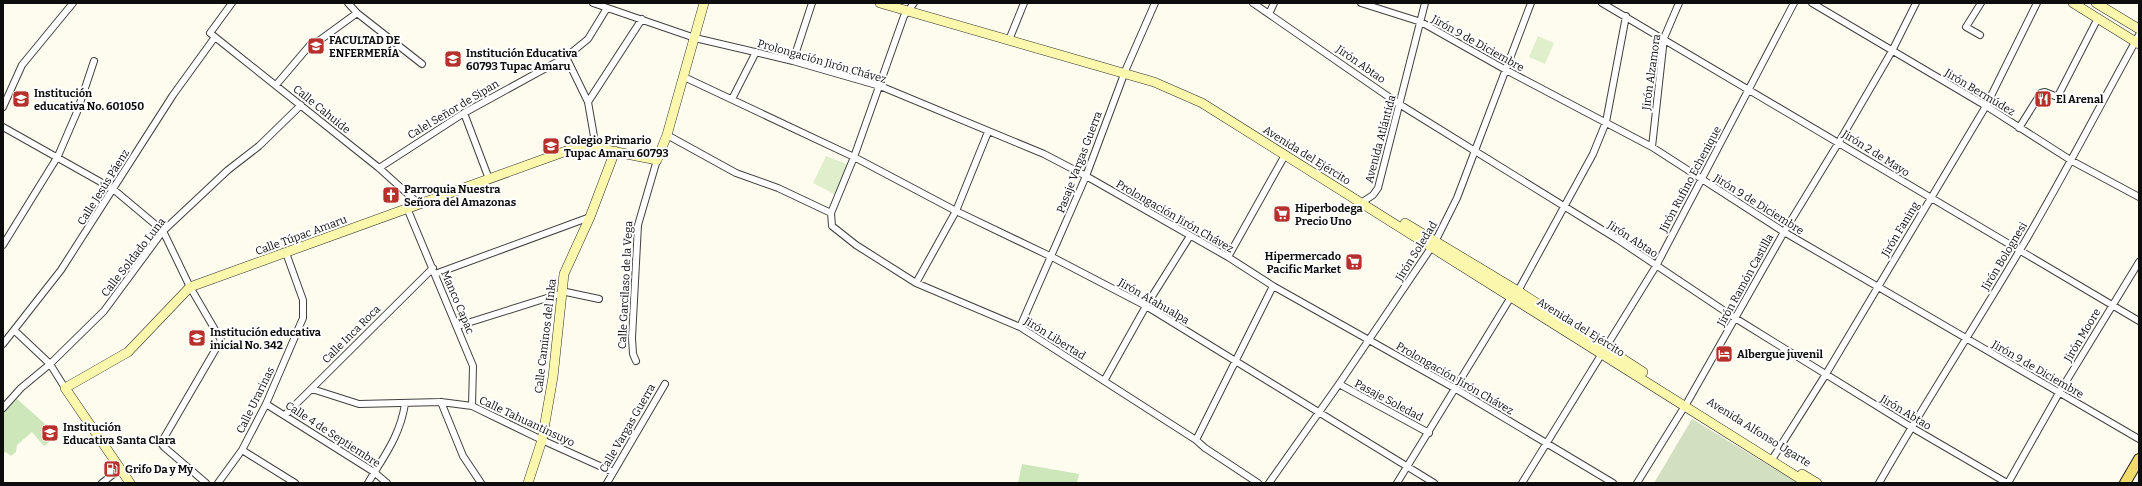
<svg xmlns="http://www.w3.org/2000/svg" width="2142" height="486" font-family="Bitter,serif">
<rect width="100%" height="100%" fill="#fefcee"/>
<path fill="#cde7ba" d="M16,398L44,423L55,438L44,446L32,432L17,445L16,452L11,456L6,452L3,453V410Z
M1022,464L1079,474L1077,483H1018Z"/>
<path fill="#d2dfc1" d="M1692,419L1798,483H1654Z"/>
<path fill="#dfeecb" d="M1538,36L1554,43L1545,64L1529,57Z
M826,156L849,165L836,195L813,183Z"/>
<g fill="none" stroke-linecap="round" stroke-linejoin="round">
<g stroke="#404040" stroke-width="8">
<path id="street" d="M232,3L210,33L379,168L419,204
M348,3L357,13L422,64
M593,3L695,38L793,61L880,86L1044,154L1086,176L1228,257L1273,286L1456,389L1613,483
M914,3L904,16L854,157L831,213L832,226L856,245L916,283L1020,327L1196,440L1205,448L1258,483
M1253,3L1399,104L1617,239L1735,318L1911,427L2007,483
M1361,3L1421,22L1506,70L1652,147L1784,232L2139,439
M1602,3L2139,321
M1812,3L1986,106L2072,161L2139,197
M1269,14L1274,3
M1980,35L1966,27L1981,3
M1009,40L1024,3
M566,57L588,102L596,148
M793,61L812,3
M684,77L854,157L956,211L1052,257L1146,306L1434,483
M276,85L310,45L320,40L357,13
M732,99L756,52
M588,102L642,19
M3,107L22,65L73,3
M464,113L489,179
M3,127L113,189L163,231L190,287L221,340L161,443L164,447L206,483
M2019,128L2041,93L2045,92L2055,96L2059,94L2098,18
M667,135L736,173L778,188L831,213
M1652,147L1664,38L1679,3
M379,168L464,113L566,57L588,39L607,8
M1361,203L1373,195L1378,188L1425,3
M407,208L473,366L472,406
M3,245L58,156L77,112L94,61
M1228,257L1285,155
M435,274L590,217
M916,283L956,211L988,132
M458,326L566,292L599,299
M1020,327L1086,176L1126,69L1155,3
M14,330L50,364L65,388
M3,344L61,270L173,95L215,37
M636,361L633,354L632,338L638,225L657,160
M1104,381L1146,306L1190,236
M1339,384L1429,433
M312,389L359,404L441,402L472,406L542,440L613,472
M441,402L463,456L481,483
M266,404L374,472L387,483
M3,408L21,388L50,364L104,311L163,231L228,170L259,146L301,105
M285,415L433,268
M1196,440L1273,286
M242,450L295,483
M1771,461L1826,374L1986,106L2037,3
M102,483L120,469
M218,483L242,450L266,404L303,318V300L286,253
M368,483C384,456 400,436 405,404
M607,483L665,384
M1269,483L1339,384L1435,242L1457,198L1531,3
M1397,483L1511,297L1518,291L1593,154L1606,122L1626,16
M1522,483L1656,266L1794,3
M1637,483L1688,401L1784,232L1839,142L1892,51L1916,3
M1879,483C1924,404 1974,328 2020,250C2062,180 2099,107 2139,35
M2008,483L2059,393L2139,262"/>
</g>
<g stroke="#2f2f2f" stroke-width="10">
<path id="secondary" d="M880,3L1154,82L1202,103L1807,483
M2073,3L2139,44
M2096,3L2139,29
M1405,223L1518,291L1643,372
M1802,474L1817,483
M130,483L65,388L128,352L190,287L569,150L596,148L657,160L667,135L704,3
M528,483L542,440L553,377L564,274L590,217L615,151"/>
</g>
<g stroke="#1e1e1e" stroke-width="12">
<path id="primary" d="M2125,483L2139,459"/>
</g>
<use href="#street" stroke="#fff" stroke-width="6"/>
<use href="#secondary" stroke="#fbf8ad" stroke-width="9"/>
<use href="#primary" stroke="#f1dc6b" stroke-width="10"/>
</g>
<defs>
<g id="school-square" transform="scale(0.9)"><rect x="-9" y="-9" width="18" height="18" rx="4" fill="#b6312c" stroke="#fff"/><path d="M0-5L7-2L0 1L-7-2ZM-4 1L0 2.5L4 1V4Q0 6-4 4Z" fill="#fff"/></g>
<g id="restaurant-square" transform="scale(0.9)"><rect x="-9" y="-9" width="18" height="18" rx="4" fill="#b6312c" stroke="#fff"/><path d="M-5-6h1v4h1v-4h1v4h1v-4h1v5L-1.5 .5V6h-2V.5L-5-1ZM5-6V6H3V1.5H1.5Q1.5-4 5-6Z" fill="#fff"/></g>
<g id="church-square" transform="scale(0.9)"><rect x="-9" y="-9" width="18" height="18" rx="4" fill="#b6312c" stroke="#fff"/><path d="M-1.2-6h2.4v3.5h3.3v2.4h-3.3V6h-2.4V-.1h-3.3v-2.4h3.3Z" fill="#fff"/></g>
<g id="supermarket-square" transform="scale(0.9)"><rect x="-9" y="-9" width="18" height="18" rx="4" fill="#b6312c" stroke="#fff"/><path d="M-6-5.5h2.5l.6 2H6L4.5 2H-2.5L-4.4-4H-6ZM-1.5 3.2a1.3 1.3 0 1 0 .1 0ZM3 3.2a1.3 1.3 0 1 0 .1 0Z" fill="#fff"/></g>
<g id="hotel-square" transform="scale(0.9)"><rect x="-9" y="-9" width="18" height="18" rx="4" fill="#b6312c" stroke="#fff"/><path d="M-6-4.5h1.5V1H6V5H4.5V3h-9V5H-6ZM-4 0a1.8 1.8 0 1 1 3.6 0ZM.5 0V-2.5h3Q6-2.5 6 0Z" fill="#fff"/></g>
<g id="fuel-square" transform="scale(0.9)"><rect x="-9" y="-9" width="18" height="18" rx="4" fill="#b6312c" stroke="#fff"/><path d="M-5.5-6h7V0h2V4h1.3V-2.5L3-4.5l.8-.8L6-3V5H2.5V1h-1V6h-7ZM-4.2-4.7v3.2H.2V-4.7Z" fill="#fff"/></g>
</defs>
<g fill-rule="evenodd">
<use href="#school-square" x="316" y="46"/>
<use href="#school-square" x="453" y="59"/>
<use href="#school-square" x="21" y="99"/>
<use href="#restaurant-square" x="2043" y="99"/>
<use href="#school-square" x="551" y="146"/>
<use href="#church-square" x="391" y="195"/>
<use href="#supermarket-square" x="1282" y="214"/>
<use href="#supermarket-square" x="1354" y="262"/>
<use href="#school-square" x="197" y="338"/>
<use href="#hotel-square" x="1724" y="354"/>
<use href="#school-square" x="50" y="433"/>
<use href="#fuel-square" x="112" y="469"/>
</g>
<g text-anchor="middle" stroke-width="4" stroke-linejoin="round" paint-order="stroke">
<g font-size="11" font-weight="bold" fill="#0d0d0d" stroke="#fff" text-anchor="start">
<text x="329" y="44">FACULTAD DE<tspan x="329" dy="13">ENFERMERÍA</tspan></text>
<text x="466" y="57">Institución Educativa<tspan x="466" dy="13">60793 Tupac Amaru</tspan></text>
<text x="34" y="97">Institución<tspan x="34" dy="13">educativa No. 601050</tspan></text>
<text x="2056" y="103">El Arenal</text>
<text x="564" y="144">Colegio Primario<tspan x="564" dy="13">Tupac Amaru 60793</tspan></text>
<text x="404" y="193">Parroquia Nuestra<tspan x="404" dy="13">Señora del Amazonas</tspan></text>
<text x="1295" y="212">Hiperbodega<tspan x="1295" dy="13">Precio Uno</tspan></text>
<text x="1341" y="260" text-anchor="end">Hipermercado<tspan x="1341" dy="13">Pacific Market</tspan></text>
<text x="210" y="336">Institución educativa<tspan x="210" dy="13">inicial No. 342</tspan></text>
<text x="1737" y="358">Albergue juvenil</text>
<text x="63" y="431">Institución<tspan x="63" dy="13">Educativa Santa Clara</tspan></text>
<text x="125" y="473">Grifo Da y My</text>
</g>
<g font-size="11" fill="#0d0d0d" stroke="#fff">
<text transform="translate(1478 43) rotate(29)" y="4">Jirón 9 de Diciembre</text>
<text transform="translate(822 61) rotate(16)" y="4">Prolongación Jirón Chávez</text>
<text transform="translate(1361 64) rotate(35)" y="4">Jirón Abtao</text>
<text transform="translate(1651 72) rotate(-82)" y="4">Jirón Alzamora</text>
<text transform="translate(1980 92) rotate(31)" y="4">Jirón Bermúdez</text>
<text transform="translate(322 109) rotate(39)" y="4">Calle Cahuide</text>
<text transform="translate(453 109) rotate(-31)" y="4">Calel Señor de Sipan</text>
<text transform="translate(1380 139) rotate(-75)" y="4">Avenida Atlántida</text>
<text transform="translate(1876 153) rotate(32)" y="4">Jirón 2 de Mayo</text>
<text transform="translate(1307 155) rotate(32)" y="4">Avenida del Ejército</text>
<text transform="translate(1079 162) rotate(-69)" y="4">Pasaje Vargas Guerra</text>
<text transform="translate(1690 179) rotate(-62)" y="4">Jirón Rufino Echenique</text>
<text transform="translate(103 187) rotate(-58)" y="4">Calle Jesús Páenz</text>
<text transform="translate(1759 204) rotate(32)" y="4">Jirón 9 de Diciembre</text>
<text transform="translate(1175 216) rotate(30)" y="4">Prolongación Jirón Chávez</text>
<text transform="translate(1900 229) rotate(-59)" y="4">Jirón Faning</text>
<text transform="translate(301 235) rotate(-20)" y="4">Calle Túpac Amaru</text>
<text transform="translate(1633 239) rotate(33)" y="4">Jirón Abtao</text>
<text transform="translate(1416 251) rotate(-58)" y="4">Jirón Soledad</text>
<text transform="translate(2004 256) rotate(-59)" y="4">Jirón Bolognesi</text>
<text transform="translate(133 257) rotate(-52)" y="4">Calle Soldado Luna</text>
<text transform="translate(1745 280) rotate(-61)" y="4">Jirón Ramón Castilla</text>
<text transform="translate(625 285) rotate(-87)" y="4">Calle Garcilaso de la Vega</text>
<text transform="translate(1154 301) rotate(30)" y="4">Jirón Atahualpa</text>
<text transform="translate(458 302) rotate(67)" y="4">Manco Capac</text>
<text transform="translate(1581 327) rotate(32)" y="4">Avenida del Ejército</text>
<text transform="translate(351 334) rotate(-45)" y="4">Calle Inca Roca</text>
<text transform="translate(2082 335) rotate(-59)" y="4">Jirón Moore</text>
<text transform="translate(545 336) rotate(-83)" y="4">Calle Caminos del Inka</text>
<text transform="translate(1055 338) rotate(32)" y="4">Jirón Libertad</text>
<text transform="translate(2038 369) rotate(30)" y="4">Jirón 9 de Diciembre</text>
<text transform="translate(1455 378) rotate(30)" y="4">Prolongación Jirón Chávez</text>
<text transform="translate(255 400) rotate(-64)" y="4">Calle Urarinas</text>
<text transform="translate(1389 400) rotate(28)" y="4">Pasaje Soledad</text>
<text transform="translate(1906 412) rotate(31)" y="4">Jirón Abtao</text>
<text transform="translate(527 421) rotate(25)" y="4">Calle Tahuantinsuyo</text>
<text transform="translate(627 428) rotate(-60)" y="4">Calle Vargas Guerra</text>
<text transform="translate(1759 432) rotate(32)" y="4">Avenida Alfonso Ugarte</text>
<text transform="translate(333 434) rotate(33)" y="4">Calle 4 de Septiembre</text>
</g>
</g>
<rect width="2142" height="486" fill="none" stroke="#0d0d0d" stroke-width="8"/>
</svg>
